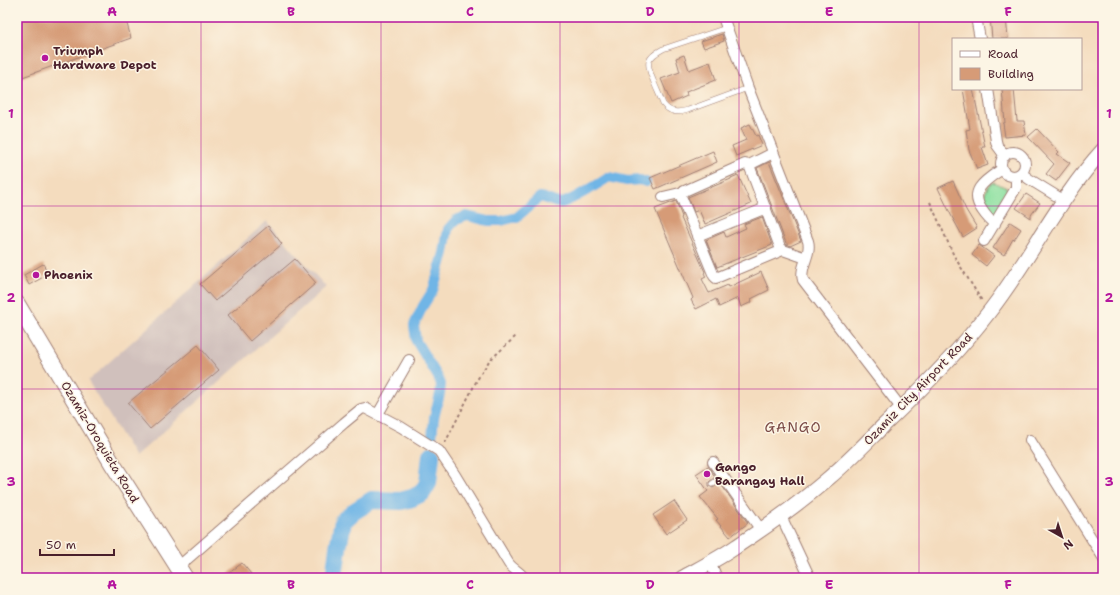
<svg xmlns="http://www.w3.org/2000/svg" width="1120" height="595" font-family="'Shantell Sans',sans-serif">
<rect width="100%" height="100%" fill="#fcf5e5"/>
<filter id="ink" filterUnits="userSpaceOnUse"><feTurbulence type="fractalNoise" baseFrequency=".025" numOctaves="2"/><feDisplacementMap in="SourceGraphic" scale="8" xChannelSelector="R" yChannelSelector="G"/><feConvolveMatrix kernelMatrix="1 2 1 2 8 2 1 2 1" color-interpolation-filters="sRGB"/></filter>
<filter id="wash" filterUnits="userSpaceOnUse"><feTurbulence type="fractalNoise" baseFrequency=".012" numOctaves="4" result="noise"/><feDisplacementMap in="SourceGraphic" scale="16" xChannelSelector="R" yChannelSelector="G"/><feGaussianBlur stdDeviation="0.9" result="paint"/><feColorMatrix in="noise" values="0 0 0 0 0 0 0 0 0 0 0 0 0 0 0 0 0 1.4 0 .05"/><feComposite in="paint" operator="in"/></filter>
<g filter="url(#wash)">
<rect width="100%" height="100%" fill="#f4dcbe"/>
<path fill="#d0c0bc" d="M267,221L326,287L135,457L88,381Z"/>
<path fill="#8ee1a2" stroke="#6c8066" d="M993,182L1007,188L1009,191L995,215H993L982,200L989,185Z"/>
<g fill="none" stroke-linecap="round" stroke-linejoin="round">
<path stroke="#6fb5e6" stroke-width="10" d="M432,437L434,418L440,394L441,384L438,377L416,341L414,325L423,306L433,290L444,253L448,229L456,220L467,216L488,221H501L517,217L540,197C548,198 552,203 561,203C567,203 602,182 609,177L627,181L640,180L646,182"/>
<path stroke="#6fb5e6" stroke-width="18" d="M334,578L338,548L343,521L353,512L372,500L401,501L412,498L422,493L428,483L431,455"/>
</g>
<g id="blocks">
<path fill="#d69b77" d="M17,17H125L131,38L17,79Z
M990,17H1006L1008,39H992Z
M722,34L724,41L704,48L701,41Z
M684,55L689,70L710,62L716,80L686,92L687,96L671,103L661,79L680,72L676,58Z
M963,89H973L985,147H982L988,165L977,169L969,150L966,130L970,129Z
M1002,89H1014L1017,121H1024L1026,135L1005,137L1003,123H1005Z
M750,124L756,136L758,135L762,145L736,156L732,146L746,140L741,128Z
M1037,129L1059,152L1057,154L1070,163L1056,181L1046,174L1054,164L1028,137Z
M713,151L717,162L655,189L650,178Z
M769,162L801,241L790,246L786,243L757,168Z
M738,175L751,204L705,224L699,210L694,212L688,197L731,179V178Z
M953,181L966,210L977,228L963,237L951,215L938,188Z
M1026,194L1040,203L1031,215V218L1016,208Z
M676,201L682,217L681,218L705,272L704,273L706,277L702,279L709,293L728,285L729,287L761,272L769,290L751,299L752,302L741,307L738,298L719,307L716,299L696,309L691,300L693,298L655,209Z
M762,217L772,245L717,267L706,240L724,232L726,237L746,228L744,224Z
M1010,222L1021,229L1014,240L1013,239L1004,255L993,248Z
M268,226L282,244L215,301L200,284Z
M979,245L994,256L986,266L972,255Z
M295,259L316,283L250,341L228,315Z
M43,264L49,274L29,285L24,275Z
M198,345L219,370L150,429L128,403Z
M708,466L715,477L709,482V486L713,488L720,483L748,523L730,537L716,520L718,519L700,497L708,491L696,474Z
M674,501L687,520L666,534L653,515Z
M242,563L251,574L247,578H223Z"/>
</g>
</g>
<g filter="url(#ink)">
<use href="#blocks" fill-opacity="0" stroke="#9f7e74" stroke-width="1"/>
<g fill="none" stroke-linecap="round" stroke-linejoin="round">
<g stroke="#9f7e74" stroke-width="6">
<path id="lane" d="M726,28L663,49C646,58 646,63 653,80C656,88 660,96 663,104C670,113 678,113 688,110L748,88
M712,484L723,476"/>
</g>
<g stroke="#9f7e74" stroke-width="12">
<path id="street" d="M723,17L748,88L808,241C812,254 799,267 803,280L902,409
M976,17L980,39
M988,89L996,141L997,145L1005,156
M1001 164a12 12 0 1 1 24 0a12 12 0 1 1-24 0Z
M749,165L773,153
M1021,173L1029,179L1063,200
M663,197L680,193
M995,224C989,220 986,216 982,210C968,190 986,180 1002,169
M697,236L766,208
M984,241L1016,188V176
M783,250L716,278L714,276L680,194V193L745,164L749,165L780,247L783,250L806,258
M378,414L409,360
M1030,440L1103,557
M713,462L761,530
M781,516L810,578
M710,562L717,578
M178,567L344,423L361,409L365,408L401,427L439,451L455,475L509,564C514,570 520,572 524,578"/>
</g>
<g stroke="#9f7e74" stroke-width="16">
<path id="secondary" d="M682,578C700,568 720,558 737,546C769,525 801,502 830,477C849,461 866,443 883,426C921,390 958,353 989,312C1030,260 1058,199 1103,150"/>
</g>
<g stroke="#9f7e74" stroke-width="18">
<path id="primary" d="M17,304L112,463L185,578"/>
</g>
<path stroke="#9f7e74" stroke-width="2" stroke-dasharray="3 3" stroke-linecap="butt" d="M930,202L954,256L982,301
M445,443L477,380L489,361L516,336"/>
<use href="#lane" stroke="#fff" stroke-width="5"/>
<use href="#street" stroke="#fff" stroke-width="10"/>
<use href="#secondary" stroke="#fff" stroke-width="14"/>
<use href="#primary" stroke="#fff" stroke-width="16"/>
</g>
</g>
<path fill="none" stroke="#b5179e" stroke-width="1" stroke-opacity="0.55" d="M201,17V578M381,17V578M560,17V578M739,17V578M919,17V578M17,206H1103M17,389H1103"/>
<g fill="#b5179e" stroke="#fcf5e5" stroke-width="1.5">
<circle cx="45" cy="58" r="4"/>
<circle cx="36" cy="275" r="4"/>
<circle cx="707" cy="474" r="4"/>
</g>
<g text-anchor="middle" stroke-width="3" stroke-linejoin="round" paint-order="stroke">
<g font-size="12" font-weight="bold" fill="#4a1f2b" stroke="#fcf5e5" text-anchor="start">
<text x="53" y="55">Triumph<tspan x="53" dy="14">Hardware Depot</tspan></text>
<text x="44" y="279">Phoenix</text>
<text x="715" y="471">Gango<tspan x="715" dy="14">Barangay Hall</tspan></text>
</g>
<g font-size="12" fill="#4a1f2b" stroke="#fcf5e5">
<text transform="translate(918 389) rotate(-46)" y="4">Ozamiz City Airport Road</text>
<text transform="translate(100 442) rotate(59)" y="4">Ozamiz-Oroquieta Road</text>
</g>
<g font-size="14" letter-spacing="1" fill="#7b4a46" stroke="#fcf5e5">
<text x="793" y="432">GANGO</text>
</g>
</g>
<rect width="1120" height="595" fill="none" stroke="#fcf5e5" stroke-width="44"/>
<rect x="952" y="38" width="130" height="52" fill="#fcf5e5" stroke="#b59f9b"/>
<rect x="960" y="51" width="20" height="6" fill="#ffffff" stroke="#b59f9b"/>
<text x="988" y="58" font-size="12" fill="#4a1f2b">Road</text>
<rect x="960" y="68" width="20" height="12" fill="#d69b77" stroke="#b59f9b"/>
<text x="988" y="78" font-size="12" fill="#4a1f2b">Building</text>
<g transform="translate(1062 537) rotate(141)" stroke="#fcf5e5" stroke-width="3" paint-order="stroke">
<path d="M0-3L7 15L0 10L-7 15Z" fill="#4a1f2b"/>
<text y="-6" font-size="11" font-weight="bold" text-anchor="middle" fill="#4a1f2b">N</text>
</g>
<path d="M40 549v6h74v-6" fill="none" stroke="#4a1f2b" stroke-width="2"/>
<text x="46" y="549" font-size="12" fill="#4a1f2b" stroke="#fcf5e5" stroke-width="3" paint-order="stroke">50 m</text>
<rect x="22" y="22" width="1076" height="551" fill="none" stroke="#b5179e" stroke-width="1.5"/>
<g font-size="13" text-anchor="middle" font-weight="bold" fill="#b5179e">
<text x="112" y="16">A</text>
<text x="291" y="16">B</text>
<text x="470" y="16">C</text>
<text x="650" y="16">D</text>
<text x="829" y="16">E</text>
<text x="1008" y="16">F</text>
<text x="11" y="118">1</text>
<text x="1109" y="118">1</text>
<text x="11" y="302">2</text>
<text x="1109" y="302">2</text>
<text x="11" y="486">3</text>
<text x="1109" y="486">3</text>
<text x="112" y="589">A</text>
<text x="291" y="589">B</text>
<text x="470" y="589">C</text>
<text x="650" y="589">D</text>
<text x="829" y="589">E</text>
<text x="1008" y="589">F</text>
</g>
</svg>
